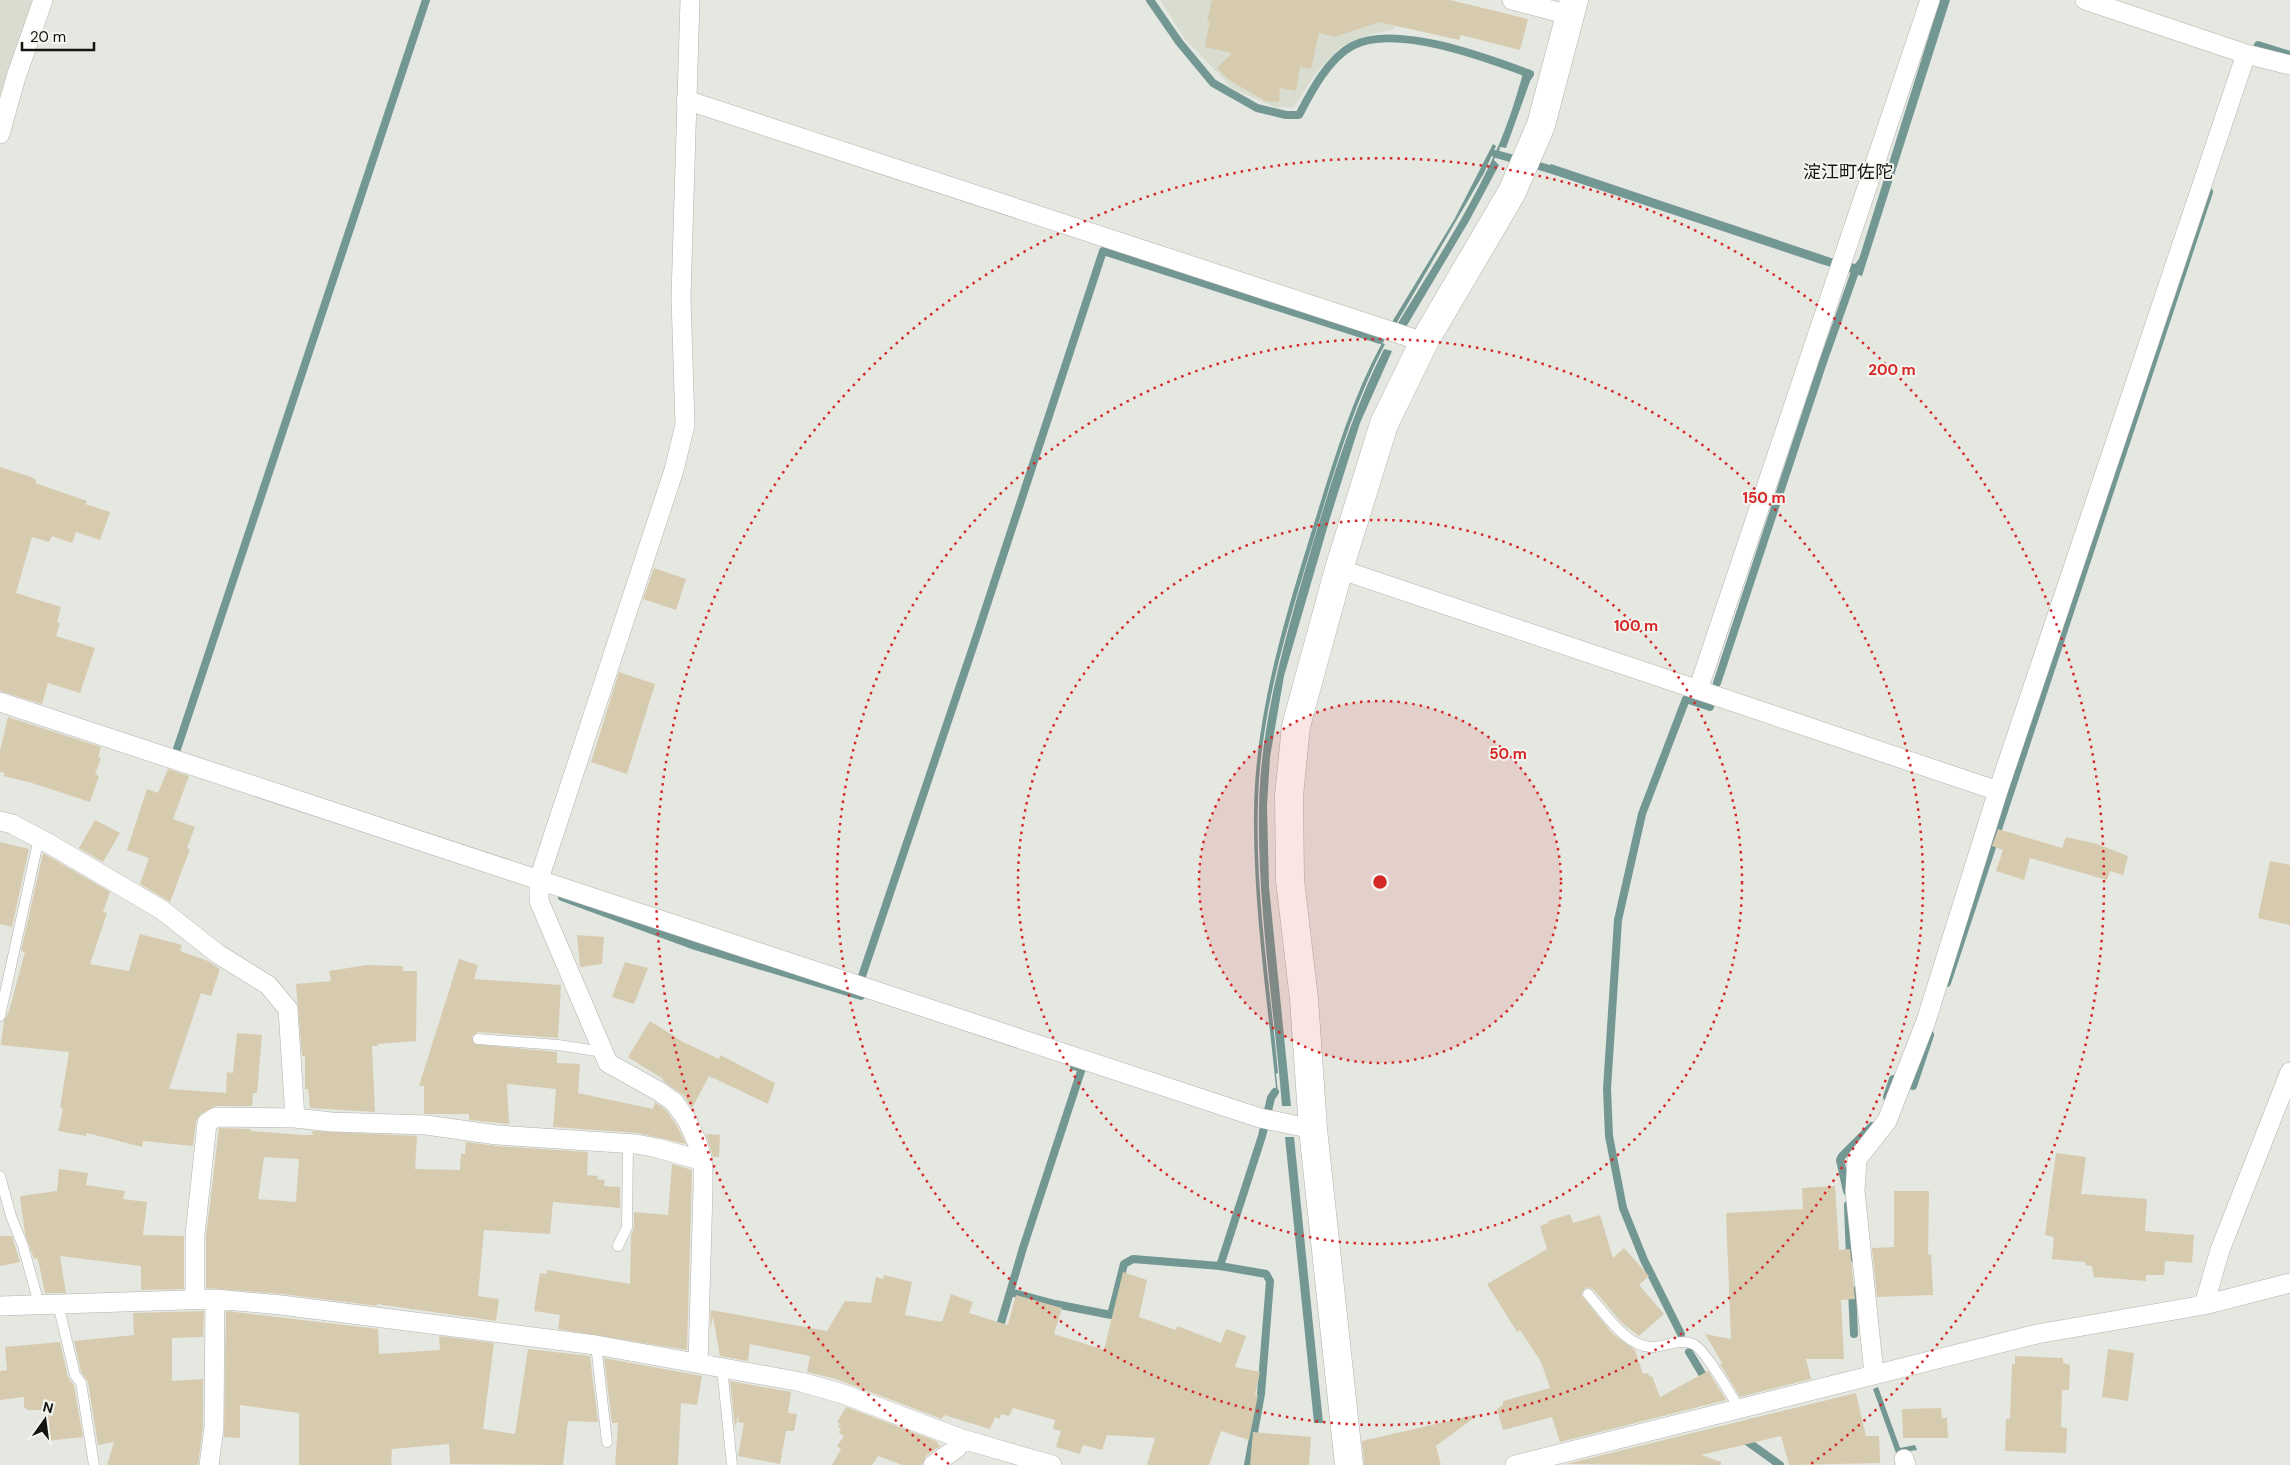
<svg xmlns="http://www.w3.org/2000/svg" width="2290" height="1465" font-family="'DM Sans','Noto Sans JP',sans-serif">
<rect width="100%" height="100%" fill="#e5e7e1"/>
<path fill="#d9ddd0" d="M0,0H32L2,95L0,94Z
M1160,0H1397L1394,29L1366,36L1340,47L1315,74L1294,107L1276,108L1232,88L1185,39Z"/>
<path fill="#739793" d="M1940,0H1950L1862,276L1821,264L1546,172L1551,164L1837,260L1855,264L1859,259Z
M1524,70L1533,73L1506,148L1500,147L1498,156L1496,155L1494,160L1499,165L1469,221L1406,327L1398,323C1430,271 1464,219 1490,164C1505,134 1515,102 1524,70Z
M1493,144L1496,146L1484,173L1396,324L1392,322L1454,220Z
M1382,343L1385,344C1353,405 1334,472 1314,538C1288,625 1260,712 1258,803C1255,893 1270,984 1278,1073L1276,1074L1278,1092L1273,1101L1270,1099L1276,1088C1267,996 1253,904 1254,812C1255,715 1284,621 1312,530C1332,466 1350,402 1382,343Z
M1384,349L1392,351L1360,423L1330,518L1284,676L1270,757L1267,806L1269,887L1291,1106H1282C1274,1006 1257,906 1259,806C1261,715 1288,629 1313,543C1333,477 1353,410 1384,349Z
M1285,1137H1294L1323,1423H1314Z
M1878,1387L1900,1448L1915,1445L1917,1450L1896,1453L1873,1389Z"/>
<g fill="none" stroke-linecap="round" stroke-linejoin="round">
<path stroke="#739793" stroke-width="8" d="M1150,0L1179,42L1213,83L1257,108L1286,115H1299C1311,92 1328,59 1352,46C1395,23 1487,58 1530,74L1528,77
M2254,55L2258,45L2290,55
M1496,154L1557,171
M1717,683L1822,365L1856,269
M176,752L426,0
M562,897L695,946L861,996
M1947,983L2209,192
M859,985L976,638L1103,251L1380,340
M1913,1086L1930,1035
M1887,1097L1893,1079
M1847,1191L1840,1160L1842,1156L1872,1126
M1848,1205L1850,1258
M1220,1266L1262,1136L1271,1098L1275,1092
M1852,1290L1854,1334
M1010,1292L1055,1304L1111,1315L1124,1264L1133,1259L1220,1266L1266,1274L1270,1281L1261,1394L1248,1465
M998,1333L1023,1248L1082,1068L1074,1066
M1681,1334L1644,1260L1623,1208L1609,1136L1607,1089L1618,920L1642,814L1686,699L1710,707
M1689,1352L1707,1382
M1741,1437L1780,1465"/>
</g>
<path fill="#d7cbaf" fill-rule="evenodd" d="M1212,0H1450L1528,19L1520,50L1461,35L1459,40L1379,22L1335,37L1319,33L1311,69L1300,67L1296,91L1280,88L1279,102L1265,101L1229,80L1217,68L1232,53L1205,47L1210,21H1207Z
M0,467L31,477L36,480L35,483L87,501L85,504L110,512L100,540L76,532L72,543L52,536L49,542L32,537L16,593L61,607L57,622L60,623L56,636L95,648L80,693L48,683L42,704L0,691Z
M654,568L686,579L676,610L643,599Z
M619,672L655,684L627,774L591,762Z
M8,717L101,747L98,757L101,758L95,774L99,776L90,802L32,783L4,776L5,773L0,772V751Z
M168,769L189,776L173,819L195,827L187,848L190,849L170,902L140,884L149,858L127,850L147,789L158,793Z
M95,820L120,833L103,862L79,848Z
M1998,829L2062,848L2066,837L2097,844L2128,856L2123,875L2110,871L2107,880L2030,858L2024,880L1996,871L2003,850L1992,846Z
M0,842L29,849L12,927L0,924Z
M43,853L110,892L103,912L107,913L90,964L129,971L140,934L182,945L180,951L208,961L220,969L211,996L201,993L169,1089L226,1093L227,1072L233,1073L237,1033L262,1035L257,1093H253L252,1106H216L201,1114L196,1121L193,1146L143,1141L142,1147L87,1133L86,1136L58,1131L63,1109L60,1108L69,1052L1,1045L4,1021L9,1011L25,952L21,951Z
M2270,861L2290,865V925L2258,918Z
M577,935L604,937L602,964L580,967Z
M459,959L478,965L474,979L561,985L558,1038L478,1032L472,1036L474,1044L557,1052V1063L580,1064L578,1093L653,1109L655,1102L666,1110L677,1126L686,1144L638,1133L553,1127L556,1089L507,1084L509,1124L469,1120V1114H424V1086H419Z
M625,962L648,968L634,1004L612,997Z
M367,965L403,966V971H417L416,1041L377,1044L378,1046H372L375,1112L310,1108L308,1089H305V1056H302L296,984L331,981L329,971Z
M650,1021L683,1042L719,1059L720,1055L775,1083L768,1104L709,1076L692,1108L683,1095L663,1081V1079L628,1057Z
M219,1128L251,1129L250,1131L303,1135H313L312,1131L417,1136L415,1169L460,1170L461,1154H465L466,1142L496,1146L588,1152L587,1175L598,1176L597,1179L605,1180L604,1186L620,1187V1208L553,1202L550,1234L484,1230L478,1296L499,1299L496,1321L377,1304V1306L282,1294L206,1288V1236ZM264,1157L299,1159L296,1202L258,1199Z
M706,1134L720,1135L719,1157H713Z
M2056,1153L2086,1157L2081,1194L2147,1199L2145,1231L2194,1235L2192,1263L2165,1261L2164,1275H2146V1281L2094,1277L2092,1266L2085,1265V1262L2052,1259L2054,1237L2045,1235Z
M672,1164L692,1170L687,1350L558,1329L560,1315L534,1311L540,1273L547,1274V1270L630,1284L631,1235L634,1227V1212L668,1215Z
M59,1169L88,1173L86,1185L125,1191L123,1199L147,1202L143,1235L184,1236V1289L141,1290V1266L60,1256L66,1293H45L39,1264L37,1258L34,1259L25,1234L20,1196L57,1191Z
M1835,1186L1839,1250L1850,1249L1855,1299L1841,1300L1844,1359H1806L1811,1379L1740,1397L1720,1364L1722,1363L1705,1334L1731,1339L1726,1213L1803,1209L1802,1188Z
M1894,1191H1929L1928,1255L1931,1254L1933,1295L1877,1297L1872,1248L1894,1247Z
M1570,1214L1573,1223L1600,1215L1613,1258L1624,1248L1649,1276L1639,1285L1664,1314L1639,1336L1622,1323L1593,1289L1586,1287L1581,1295L1612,1333L1635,1350L1643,1374L1648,1373L1650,1377L1652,1376L1660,1397L1708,1371L1726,1400L1560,1442L1552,1417L1503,1430L1497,1409L1503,1405V1401L1550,1388L1541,1362L1520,1330L1517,1332L1487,1284L1547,1249L1540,1226L1548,1223V1221Z
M0,1236H12L20,1262L0,1266Z
M1123,1272L1147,1280L1139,1317L1176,1330L1177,1326L1221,1343L1226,1329L1246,1336L1235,1367L1260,1372L1255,1395H1258L1249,1440L1221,1431L1209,1465H1147L1155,1438L1107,1435L1102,1450L1083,1445L1080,1454L1056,1447L1061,1431L1053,1429L1055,1420L1013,1408L1009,1416L1001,1414L1000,1419L995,1417L990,1429L944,1415L942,1419L836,1379L807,1372L810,1356L750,1344L748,1361L720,1356L713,1317L710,1330L711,1310L827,1331L845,1301L871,1303L876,1277L883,1279L884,1275L912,1282L905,1315L942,1322L951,1294L973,1302L969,1313L1008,1325L1016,1295L1062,1308L1054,1334L1104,1350Z
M204,1311L203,1337L172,1338V1381L203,1379V1427L198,1465H107L114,1442L98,1445L88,1382L81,1372L74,1341L134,1335L133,1313Z
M226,1311L378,1329L379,1354L440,1350L439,1336L494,1343L483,1429L515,1434L528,1349L590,1356L598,1422L568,1421L563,1465L450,1464L449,1444L392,1449L391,1465H299V1413L240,1405V1438L224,1437Z
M60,1342L68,1377L74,1386L83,1437L46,1441L44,1410H28L24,1407V1397L0,1400V1371L7,1370L5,1347Z
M2108,1349L2134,1353L2128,1401L2102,1397Z
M2015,1356L2063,1358V1363L2070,1365L2069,1390H2062L2061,1427L2067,1428L2066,1453L2005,1451L2006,1419H2010L2012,1364H2015Z
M604,1358L702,1376L697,1405L681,1403L678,1465H615L618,1423H612Z
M730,1381L791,1392L788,1413L797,1414L794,1431H786L780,1464L738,1456L744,1423L738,1422L739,1412L735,1428Z
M1856,1393L1866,1436H1879L1880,1463L1789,1465L1781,1436L1701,1455L1721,1462V1465L1566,1464Z
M846,1407L936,1441L940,1446L926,1456L922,1465H903L878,1456L872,1465H832L841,1449L837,1446L844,1436L839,1433L841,1429L838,1427L840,1424L837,1422Z
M1941,1408L1942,1418H1947L1948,1438H1903L1902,1409Z
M1479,1414L1436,1446L1441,1465H1364L1362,1441Z
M1253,1432L1311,1437L1309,1465H1250Z"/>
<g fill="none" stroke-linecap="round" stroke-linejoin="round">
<g stroke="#b1b3ad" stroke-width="11">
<path id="lane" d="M0,1016L39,838
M478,1039L558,1045L603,1052
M0,1176L11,1216L23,1246L39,1304
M618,1246L627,1227L628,1144
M1588,1294C1604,1312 1628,1350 1655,1347C1668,1345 1679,1339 1693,1344C1705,1349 1731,1396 1740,1409
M58,1304L75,1375L81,1383L94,1465
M596,1345L607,1442
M722,1368L732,1465"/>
</g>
<g stroke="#b1b3ad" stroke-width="20">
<path id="street" d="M690,0L681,297L685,425L674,470L539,879V901L608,1063L660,1092L674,1102L687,1120L697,1142L703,1161V1190L698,1363
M1512,0L1570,15
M2085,0L2246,54L2290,65
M686,100L1424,342
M0,134L16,77L43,0
M1339,569L1998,791
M1698,690L1930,0
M0,702L1260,1118L1313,1129
M0,821L12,824L48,843L162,910L218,954L268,985L288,1009L295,1118L331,1122L426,1125L497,1135L636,1144L657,1148L703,1161
M195,1299V1235L207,1123L216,1117L295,1118
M2204,1305L2220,1250L2290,1072
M0,1306L215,1299L281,1305L596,1345L801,1382L843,1394L962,1439L1052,1465
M1874,1374L1855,1191L1857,1159L1887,1121L1926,1021L1998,791L2246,54
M1904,1459L1906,1465
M209,1465L214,1428L215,1299
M933,1465L957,1448L963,1439
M1515,1465L2037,1334L2204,1305L2290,1283"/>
</g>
<g stroke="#b1b3ad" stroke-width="29">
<path id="secondary" d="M1349,1465L1313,1129L1304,999L1290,880L1289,796L1296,726L1339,569L1384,424L1424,342L1512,192L1541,125L1574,0"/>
</g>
<use href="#lane" stroke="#fff" stroke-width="10"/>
<use href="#street" stroke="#fff" stroke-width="19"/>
<use href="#secondary" stroke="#fff" stroke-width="28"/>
</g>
<circle cx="1380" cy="882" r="181" fill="#d62828" fill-opacity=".12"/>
<g fill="none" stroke="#d62828" stroke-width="2.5" stroke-dasharray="2.5 5">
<circle cx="1380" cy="882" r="181"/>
<circle cx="1380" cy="882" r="362"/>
<circle cx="1380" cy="882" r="543"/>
<path d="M949 1464A724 724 0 1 1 1811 1464"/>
</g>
<g text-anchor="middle" stroke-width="4" stroke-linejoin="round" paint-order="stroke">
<g font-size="18" fill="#141513" stroke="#f3f5ef">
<text x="1848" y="178">淀江町佐陀</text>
</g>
</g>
<circle cx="1380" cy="882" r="8" fill="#d62828" stroke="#f3f5ef" stroke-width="2.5"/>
<g font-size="15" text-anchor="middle" font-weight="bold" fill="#d62828" stroke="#f3f5ef" stroke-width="4" stroke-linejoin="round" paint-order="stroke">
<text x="1892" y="375">200 m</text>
<text x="1764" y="503">150 m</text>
<text x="1636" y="631">100 m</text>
<text x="1508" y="759">50 m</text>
</g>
<g transform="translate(45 1420) rotate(14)" stroke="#f3f5ef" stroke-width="4" paint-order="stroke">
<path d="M0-4L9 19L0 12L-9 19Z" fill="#141513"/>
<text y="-8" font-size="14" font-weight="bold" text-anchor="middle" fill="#141513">N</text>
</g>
<path d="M22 42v8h72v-8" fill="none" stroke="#141513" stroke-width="2.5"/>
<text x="30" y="42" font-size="15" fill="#141513" stroke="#f3f5ef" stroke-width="4" paint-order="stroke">20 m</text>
</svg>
